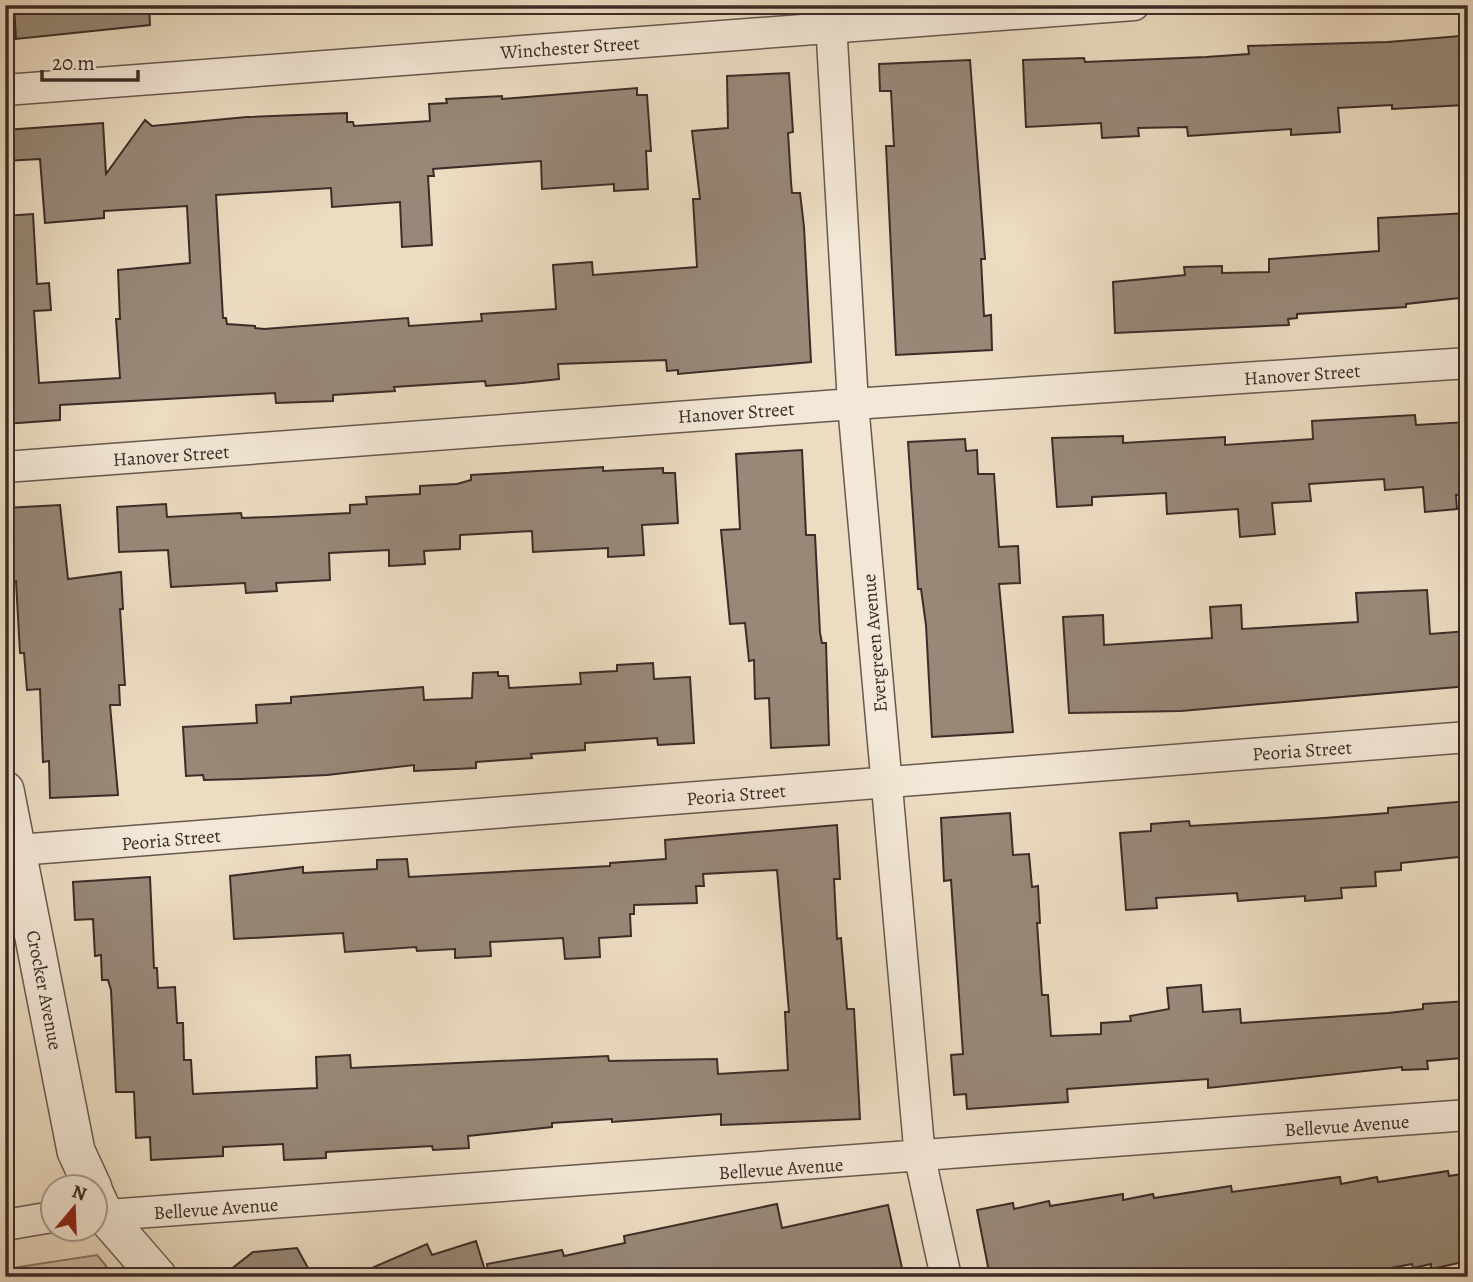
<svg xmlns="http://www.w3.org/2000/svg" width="1473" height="1282" font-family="Alegreya,serif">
<rect width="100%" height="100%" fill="#ecdcc2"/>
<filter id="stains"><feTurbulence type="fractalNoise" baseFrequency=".00286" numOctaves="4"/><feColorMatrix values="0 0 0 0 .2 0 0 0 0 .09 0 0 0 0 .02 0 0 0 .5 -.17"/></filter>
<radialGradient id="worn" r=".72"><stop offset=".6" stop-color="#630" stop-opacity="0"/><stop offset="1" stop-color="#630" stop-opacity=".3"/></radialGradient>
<path fill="#cebea8" stroke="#847668" stroke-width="2" d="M97,1255L115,1277H5V1269Z"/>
<path fill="#978878" stroke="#3b2d28" stroke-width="2" d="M14,5H149L150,25L16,39Z
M1460,36L1464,105L1392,109V105L1338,108L1340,132L1291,135V129L1188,136L1187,127L1138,128L1139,136L1102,138L1101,123L1026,127L1023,60L1084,58L1085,62L1206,57L1249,54L1248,46L1388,42Z
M970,60L985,259H981L984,316L991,315L992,350L896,355L886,146H894L891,91H880L879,64Z
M789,73L793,132L788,133L791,182L792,193H800L804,227L811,362L678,374V370L667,371L666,360L558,364L559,379L522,383L486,386L485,381L394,387L395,391L333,395V401L276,403L275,393L60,405V420L5,424V216L33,214L37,284L49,283L51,310L34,311L39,383L120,378L116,319H120L118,270L190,263L187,206L104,211V218L45,223L40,159L5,161V130L103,123L106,174L145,120L152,126L247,117L347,113V122H353L354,126L430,121L429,104L447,103L446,99L502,96V99L637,88V95H647L651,151H646L648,189L614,191V184L542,189L541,161L433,169L434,176H428L432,245L402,247L400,202L332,207L331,188L216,195L223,318H226L227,324L255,326V328L264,329L408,318L409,326L482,321L481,314L556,309L553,265L592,262L593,275L697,267L693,199H700L692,131L728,128L727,76Z
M1468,213V297L1406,304V307L1297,314V318L1288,319L1289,325L1115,333L1113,282L1185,275L1184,267L1222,266V273L1269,272V259L1379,251L1378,218Z
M1415,415L1416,425L1468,422V494L1456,495L1457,509L1425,512L1423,487L1385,490L1384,479L1309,484L1311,501L1272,503L1275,534L1240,537L1238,509L1167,514L1166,493L1092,497V505L1057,507L1052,438L1123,436V443L1225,437V445L1313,439L1312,421Z
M965,439L966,451L977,450L978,474H994L999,547L1018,546L1020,583L999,584L1013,732L932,737L926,625L921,589H918L908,442Z
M802,450L806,535H815L820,633L822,643H826L829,745L771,748L769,698L755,699L754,660L749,661L745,623L730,624L721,530L740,529L736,454Z
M603,467V471L663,468V473H675L678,523L642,525L644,555L608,557V548L533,552L532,531L460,535V549L424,551L425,564L389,566V550L329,553L330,580L276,583L277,591L246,593L245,583L171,587L168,550L119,552L117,507L166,504L167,517L241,513L242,518L272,517L350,513V505L367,504L366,497L420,494V486L457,484L471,480V475Z
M60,505L68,579L121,572L123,609H120L125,685H119L120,705H110L118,795L50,798L49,761L43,762L40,689L27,690L24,653H20L16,581L8,582L5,508Z
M1427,590L1430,634L1468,631V686L1181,711L1069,713L1063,617L1103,615L1104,645L1212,638L1210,607L1241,605L1242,629L1358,622L1356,593Z
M653,663L654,679L690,677L694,743L658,745L657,738L585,743V750L531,754L532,758L476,762V768L414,771V765L327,775L242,779L204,780L203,775L186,776L183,727L257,723L256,705L291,703V697L423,687L424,700L472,698L473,673L498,672V676H508L509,688L581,684L580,673L617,671V665Z
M1468,801V856L1401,863V870L1375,872L1376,886L1341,888L1342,898L1305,901V896L1238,901L1237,893L1156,898L1157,908L1126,910L1120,833L1151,831V824L1189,821L1190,826L1324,818L1388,813V808Z
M1010,813L1013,855L1029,854L1032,887L1038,886L1040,923H1037L1042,995H1048L1051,1036L1101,1034V1023L1131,1021L1130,1016L1169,1009L1167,988L1201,985L1203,1012L1240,1009L1241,1023L1388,1013L1423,1009V1004L1468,1001V1048L1461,1049L1462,1058L1427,1061L1428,1069L1402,1070V1067L1208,1088V1079L1067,1089L1068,1102L967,1109L966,1094L954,1095L951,1055L963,1054L951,880L944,881L941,818Z
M837,825L840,879H834L837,939L841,938L847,1009H854L860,1119L721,1125V1114L612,1122V1119L552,1123V1127L468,1136L469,1148L433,1150L432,1146L326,1152V1158L284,1160L283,1144L223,1147V1156L151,1160L150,1137L136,1138L134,1092H116L111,990L108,980H102L101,955L95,956L93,919L75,920L73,882L150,877L154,968H157L158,988L175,987L177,1023H183L184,1060H191L193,1094L317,1088L316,1057L350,1055L351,1068L608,1056L609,1061L717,1059L718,1074L788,1070L785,1012H789L777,870L703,874L704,886H696L697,903L634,905V914H630L631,936L599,938L600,957L565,959L563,938L490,942L491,956L455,958V949L417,951L416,947L345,952L343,933L234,939L230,876L303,867V873L377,869V860L407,859L409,877L610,866V863L666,859L665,840Z
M1448,1171L1449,1176L1468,1173V1261L1431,1269V1264L1413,1268L1412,1264L1359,1274V1269L1339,1272V1269L1297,1277H990L977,1210L1013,1203L1014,1209L1049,1201L1050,1206L1123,1194V1200L1153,1194L1154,1198L1231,1186L1232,1192L1340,1177L1341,1184L1377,1177L1378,1182Z
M777,1204L782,1228L888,1205L904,1277H489L487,1264L562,1250L564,1256L625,1243L624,1236Z
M476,1241L487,1277H351L427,1244L432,1255Z
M297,1248L313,1277H221L253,1252Z"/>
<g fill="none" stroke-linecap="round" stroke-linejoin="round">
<g stroke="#67594e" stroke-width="33">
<path id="minor" d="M830,5L853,404L920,1158L946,1277
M5,90L1134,5
M5,467L853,404L1468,363
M5,851L1468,737
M94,1216L1468,1115
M5,1225L52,1217"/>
</g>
<g stroke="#67594e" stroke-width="40">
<path id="tertiary" d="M5,790L76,1151L93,1188
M94,1192L105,1216L158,1277"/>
</g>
<use href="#minor" stroke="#f3e8d7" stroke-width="30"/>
<use href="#tertiary" stroke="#f3e8d7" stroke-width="37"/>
</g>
<g text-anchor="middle" stroke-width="6" stroke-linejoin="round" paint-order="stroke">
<g font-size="19" fill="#3b2d28" stroke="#f3e8d7">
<text transform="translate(570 47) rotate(-4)" y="7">Winchester Street</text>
<text transform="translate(1302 374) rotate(-4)" y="7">Hanover Street</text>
<text transform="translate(736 412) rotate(-4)" y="7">Hanover Street</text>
<text transform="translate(171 455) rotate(-4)" y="7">Hanover Street</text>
<text transform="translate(874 643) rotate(-95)" y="7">Evergreen Avenue</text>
<text transform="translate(1302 750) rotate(-4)" y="7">Peoria Street</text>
<text transform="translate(736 794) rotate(-5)" y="7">Peoria Street</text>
<text transform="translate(171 839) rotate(-5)" y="7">Peoria Street</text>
<text transform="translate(45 990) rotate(79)" y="7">Crocker Avenue</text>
<text transform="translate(1347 1125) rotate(-4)" y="7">Bellevue Avenue</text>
<text transform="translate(781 1168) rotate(-4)" y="7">Bellevue Avenue</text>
<text transform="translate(216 1208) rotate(-4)" y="7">Bellevue Avenue</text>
</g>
</g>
<rect width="1473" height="1282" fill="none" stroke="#ecdcc2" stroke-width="28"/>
<rect x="7" y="7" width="1459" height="1268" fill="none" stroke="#3b2d28" stroke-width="3.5"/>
<rect x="14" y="14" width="1445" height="1254" fill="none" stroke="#3b2d28" stroke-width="2"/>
<g transform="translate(74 1208) rotate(19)"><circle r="33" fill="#f3e8d7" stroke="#a99d91" stroke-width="2"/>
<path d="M0-5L12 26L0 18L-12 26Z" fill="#8f2418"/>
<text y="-10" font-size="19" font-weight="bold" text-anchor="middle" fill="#3b2d28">N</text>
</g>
<path d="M42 70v10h96v-10" fill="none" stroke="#3b2d28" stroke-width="3.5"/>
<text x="52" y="70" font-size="21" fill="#3b2d28" stroke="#f3e8d7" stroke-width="5" paint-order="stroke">20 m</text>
<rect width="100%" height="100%" filter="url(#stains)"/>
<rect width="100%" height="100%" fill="url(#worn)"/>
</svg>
